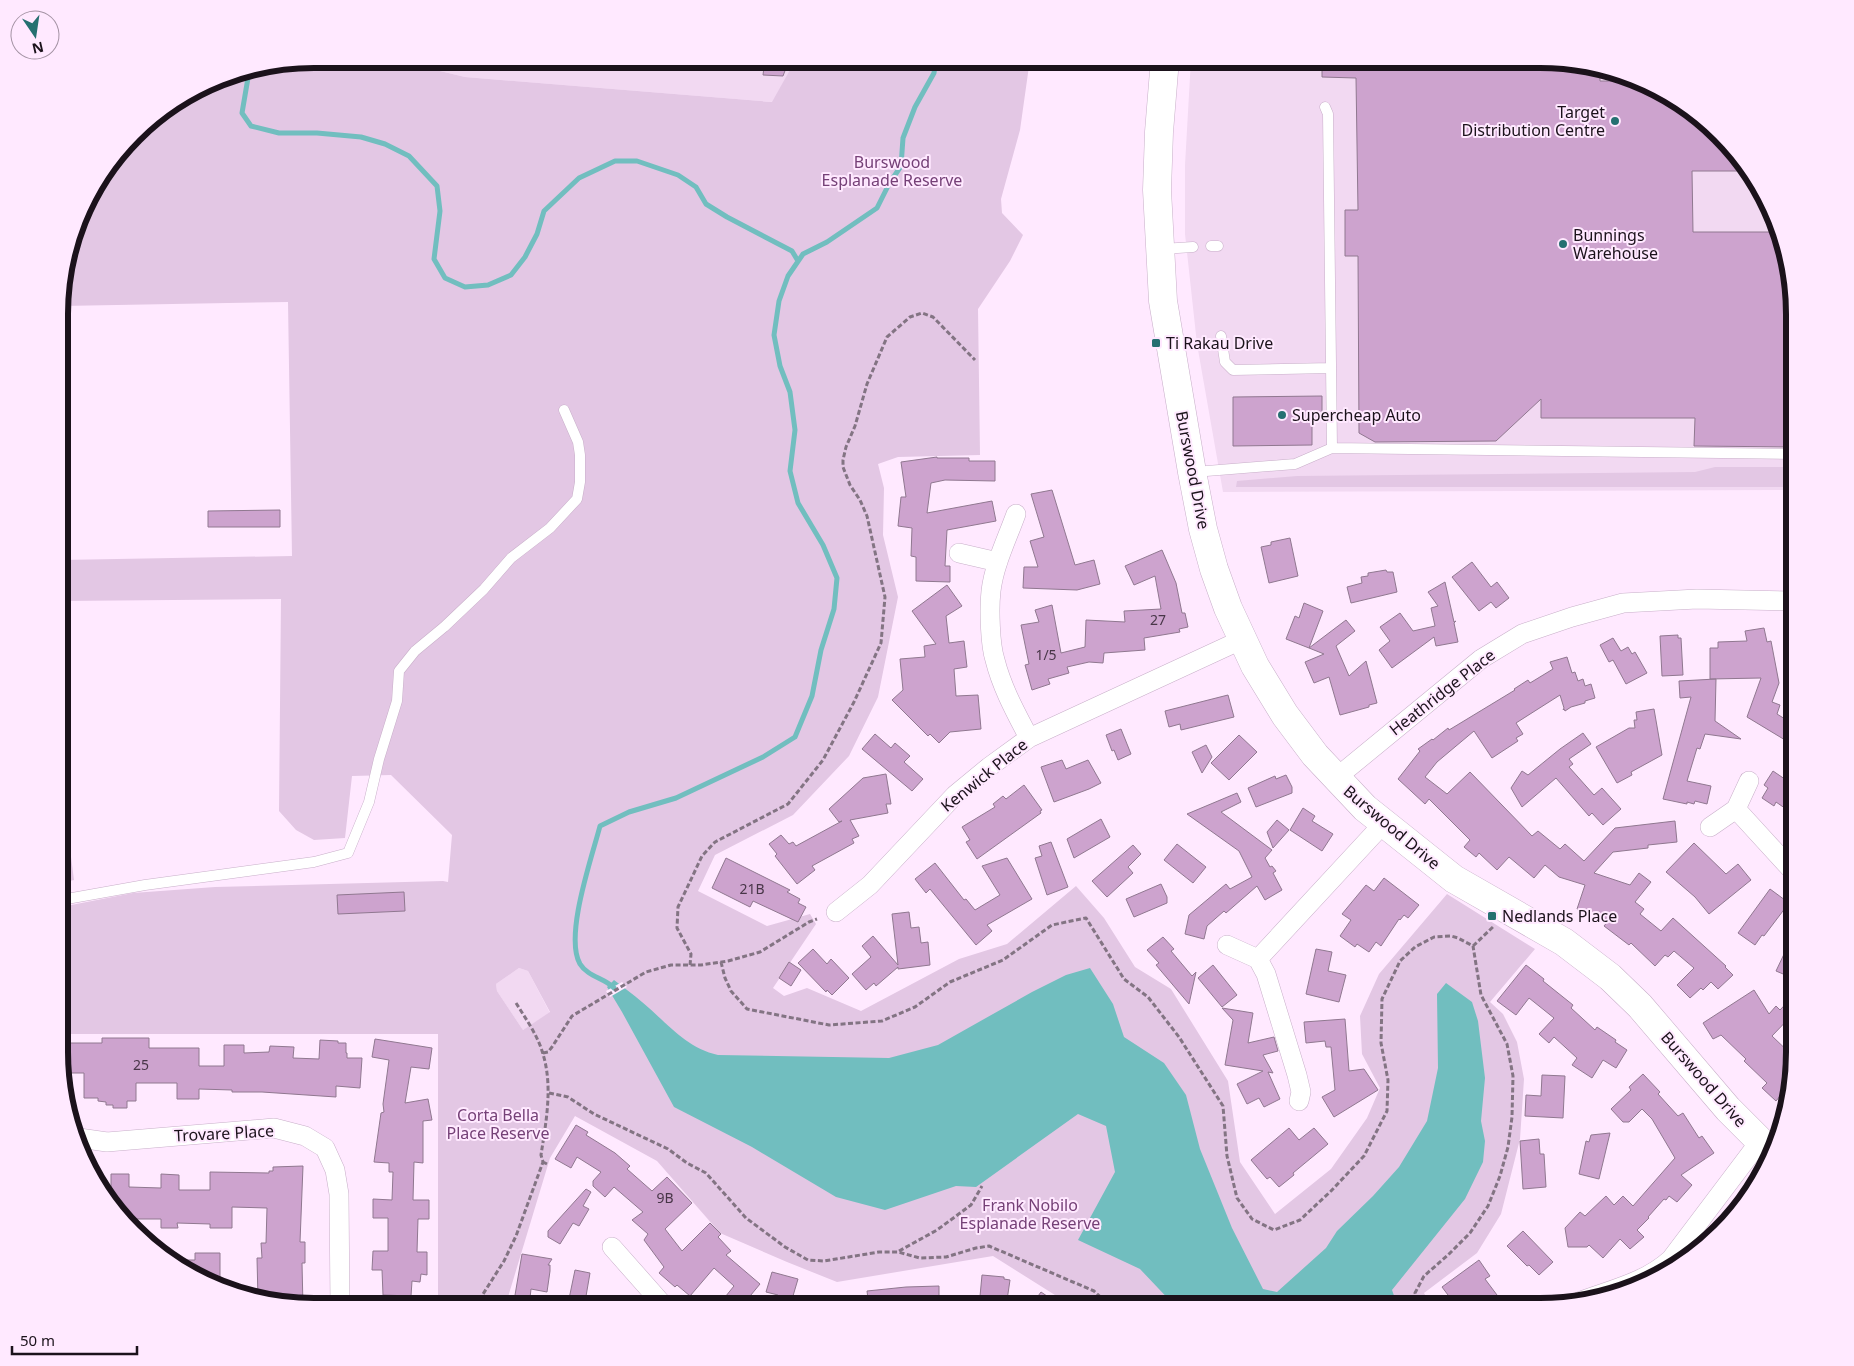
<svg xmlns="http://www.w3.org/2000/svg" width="1854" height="1366" font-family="'Noto Sans',sans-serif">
<rect width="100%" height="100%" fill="#ffe9ff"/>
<path fill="#f2d9f2" d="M390,59H796L773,102L465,77Z
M1191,59H1557L1638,78L1696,112L1742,158L1769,201L1795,297V490L1223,492L1197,344L1185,234V165Z
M519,968L528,971L550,1013L523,1030L497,991L496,984Z"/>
<path fill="#e3c7e4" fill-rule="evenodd" d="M314,59H390L465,77L772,102L796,59H1030L1020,130L1001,199L1002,213L1023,235L1010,261L978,309L980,455L898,457L878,464L884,488L883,535L898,597L878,697L849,756L793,815L715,855L698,891L767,926L810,914L816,924L773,988L784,996L807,988L861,1011L959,959L1007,944L1076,886L1104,918L1135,967L1171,989L1228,1081L1240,1162L1275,1214L1331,1169L1367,1118L1380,1088L1362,1054L1360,1016L1379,974L1447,894L1535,949L1490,1002L1503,1014L1517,1042L1524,1079L1520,1139L1501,1214L1477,1253L1424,1293L1432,1307H1074L993,1256L837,1282L787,1262L720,1233L657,1161L575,1116L550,1158L505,1307H361V1304L438,1303V1034H61V907L133,893L215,887L443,881L448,882L452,835L391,775L352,776L345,838L314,840L296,830L279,811L281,599L61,601V560L292,556L288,302L61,306V281L85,201L145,122L216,78ZM519,968L528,971L550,1012L523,1030L497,991L496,984Z
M1715,467H1795V487H1236L1237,481L1297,476L1695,472Z
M61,818H66L74,880L61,883Z"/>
<path fill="#71bebf" d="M1090,968L1113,1004L1124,1037L1164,1063L1186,1095L1200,1149L1232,1228L1263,1289L1277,1292L1326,1248L1337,1231L1373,1196L1399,1167L1427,1121L1438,1068L1437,994L1446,983L1472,1002L1478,1021L1485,1078L1481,1121L1485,1141L1483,1162L1465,1199L1392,1290L1398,1307H1176L1140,1269L1078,1240L1115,1172L1106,1126L1078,1114L976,1187L956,1186L885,1210L836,1197L752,1147L674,1107L622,1012L607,987L614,980C623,987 633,994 642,1002C666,1022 686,1048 718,1055L889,1058L938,1045L1032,992L1066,975Z"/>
<path fill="#ffe9ff" d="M622,982L627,987L610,997L606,991Z"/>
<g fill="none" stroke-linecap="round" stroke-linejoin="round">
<path stroke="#71bebf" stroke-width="5" d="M249,72L242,113L251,126L279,133H317L361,137L385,144L409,156L437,186L440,211L434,259L445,278L465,287L488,285L511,275L525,257L537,234L544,211L579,178L615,161H637L678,175L696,187L706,204L727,217L792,251L798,261
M614,988C605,978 588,977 580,964C564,936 592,857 600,826L629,812L676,798L763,757L795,737L812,696L821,650L834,609L837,578L823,545L798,503L790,471L795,430L790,392L780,366L774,335L779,301L788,276L803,254L827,242L877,208L889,184L901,166L903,138L915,107L934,73L936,59"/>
</g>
<path fill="#cda3ce" stroke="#907890" d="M765,59H787L786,68L783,76L763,75Z
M1322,59L1563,61L1600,69V81H1642L1696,112L1742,158L1750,171H1692L1693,232H1777L1795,297V447L1694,446L1695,418H1541V399L1496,441L1375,442L1359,433L1358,256H1345V210H1358L1356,78L1322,77Z
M1322,396V420H1312V445L1233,446V397Z
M937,457V458H969V461H995V481L945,480L931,483L927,513L992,501L996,521L947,530L945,566H950V582L916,581V557L911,556L912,528L898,526L901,497H906L901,462Z
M1052,490L1075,565L1094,560L1100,584L1077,590L1023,588L1024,567H1038L1030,541L1044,537L1031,494Z
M280,510V527H208V511Z
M1290,538L1298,576L1269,583L1261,547L1271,545V542Z
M1162,550L1176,583L1182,613H1185L1188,627L1179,629L1180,632L1144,638L1145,650L1104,653L1103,663L1089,662L1067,667L1069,673L1048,679L1050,684L1032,690L1025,665L1029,664L1021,625L1039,622L1035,610L1052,605L1061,653L1085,647L1086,620L1125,622L1124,611L1161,609L1155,576L1134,585L1125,566Z
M1472,562L1491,587L1497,582L1509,598L1496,608L1491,602L1479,611L1452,577Z
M1386,570L1387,572H1393L1397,592L1351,603L1347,587L1362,583L1361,577L1368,576V573Z
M1445,582L1454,622L1456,621L1454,623L1458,642L1436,646L1434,637L1392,668L1379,650L1390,641L1380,627L1400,613L1413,631L1435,626L1431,608L1438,606L1428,592Z
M947,585L962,606L946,616L949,643L964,641L967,667L954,669L956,696L978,695L981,729L950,732L939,743L930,734L928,736L892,700L903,690L900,659L925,657L924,646L936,644L912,611Z
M1304,603L1323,611L1309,648L1286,639L1295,616L1299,618Z
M1346,620L1355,631L1336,646L1349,676L1366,661L1377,703L1369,705V707L1340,715L1329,677L1314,683L1305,662L1324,654L1309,648Z
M1764,628L1767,642L1771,641L1779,683L1772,702L1780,705L1777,714L1785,719L1786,724L1795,723V746L1747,717L1761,678L1710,679V648H1718V642L1747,641L1745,631Z
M1678,635V638H1681L1683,675L1662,676L1660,636Z
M1613,638L1621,651L1628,647L1632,654L1635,652L1647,673L1626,684L1613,660L1609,662L1600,645Z
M1567,657L1572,673L1575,672L1578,681L1583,679L1585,686L1591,684L1595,698L1585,701V703L1571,707L1565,711L1564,709L1563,710L1564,708L1560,695L1516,723L1523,734L1516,738L1518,741L1492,758L1474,731L1437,762L1425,777L1447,794L1470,772L1532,836L1538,831L1560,849L1565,844L1584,861L1615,828L1675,821L1677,842L1648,845V848L1613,852L1594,873L1630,885L1639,873L1651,882L1635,902L1644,909L1640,914L1661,931L1673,918L1726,966L1725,967L1733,975L1718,989L1711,982L1703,990L1701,988L1690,998L1677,985L1694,968L1674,951L1668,957L1665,955L1655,966L1631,943L1629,945L1604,926L1609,920L1577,909L1585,885L1559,877L1545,865L1534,878L1509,857L1497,870L1479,853L1476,857L1464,847L1470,840L1429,799L1425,804L1398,779L1420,751L1418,749L1432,739L1433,740L1448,728L1449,730L1515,690L1514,689L1528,680L1530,683L1553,669L1550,662Z
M1716,679L1715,721L1741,739L1705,734L1700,749L1697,748L1687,781L1711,786L1707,804L1695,801L1694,804L1687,802V804L1663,799L1691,697L1680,698L1679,681Z
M1228,695L1234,717L1181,730L1180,724L1169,727L1165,711Z
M1654,709L1662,755L1631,772L1632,775L1617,783L1596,747L1629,728H1635L1634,720H1637L1636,712Z
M1121,729L1131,754L1118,760L1114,750L1112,751L1106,735Z
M1583,733L1591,744L1569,759L1573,764L1569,767L1594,795L1602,788L1621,809L1603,825L1592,813L1589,816L1556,778L1522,807L1511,788L1522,771L1528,775L1560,749Z
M875,734L891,748L895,743L910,756L904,762L923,779L912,791L862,749Z
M1239,735L1257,752L1229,780L1211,763Z
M1206,745L1212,757L1202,773L1192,752Z
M1062,760L1066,769L1088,760L1101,783L1089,789L1054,802L1041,767Z
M1773,771L1795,786V802L1789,811L1776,802L1774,806L1762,798L1768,788L1764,785Z
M886,774L891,804H886L888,813L850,820L859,836L852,839L854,843L812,866L815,870L797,884L775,856L777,854L769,844L781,835L789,844L793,842L796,846L842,821L839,822L829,809L863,778Z
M1286,775L1292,787V793L1256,807L1248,788L1275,776L1276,779Z
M1024,785L1042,810L1040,811L1041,813L977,859L966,842L970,840L962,827L995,807L993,804L1003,796L1006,799Z
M1237,793L1241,802L1221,812L1272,850L1265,858L1270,867L1272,866L1276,871L1273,873L1282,890L1265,900L1257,886L1226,913L1224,911L1207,926L1204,939L1185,934L1189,915L1226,884L1230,889L1252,877L1239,851L1187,814Z
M1303,808L1315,816L1312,821L1333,834L1322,851L1290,830Z
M1101,819L1110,837L1074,858L1067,839Z
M1277,820L1289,830L1273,848L1267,832Z
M1051,842L1068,887L1047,895L1035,858L1042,856L1039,846Z
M1694,843L1726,874L1738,864L1751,880L1709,914L1695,897L1666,872Z
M1177,844L1206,867L1193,883L1164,860Z
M1133,845L1141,854L1128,867L1133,873L1107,897L1092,881Z
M726,858L790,890L787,892L800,899L798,903L806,907L798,922L753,901L750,907L712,888Z
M1007,858L1032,899L987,925L992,931L976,945L930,889L926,893L915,879L935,863L964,900L966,899L975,910L1000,895L982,866Z
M1384,878L1419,905L1408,918L1404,915L1400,920L1399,919L1381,946L1376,942L1369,952L1357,944L1355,947L1340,936L1351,920L1342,914L1366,885L1374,891Z
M1161,884L1167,897V903L1134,917L1126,899Z
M1770,889L1789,903L1764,936L1762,935L1755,945L1738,933Z
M404,892L405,911L338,914L337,895Z
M909,912L911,928L919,927L921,943L928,942L930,965L898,969V967L876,986L874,983L866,990L852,974L871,957L862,946L873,936L898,965L892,914Z
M1795,931V979L1776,971Z
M1163,937L1174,949L1171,951L1192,976L1196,972L1189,1004L1156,965L1159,963L1147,950Z
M813,949L827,964L831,959L849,978L832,995L827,990L826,992L798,963Z
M1316,949L1332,952L1328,971L1346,975L1339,1002L1306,994Z
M789,962L801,970L791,986L779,978Z
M1213,965L1237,995L1222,1007L1198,978Z
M1526,965L1544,979L1543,981L1573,1005L1571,1008L1595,1030L1597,1027L1616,1040L1615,1042L1627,1050L1616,1068L1603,1060L1592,1078L1572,1065L1577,1058L1554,1037L1549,1043L1539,1034L1554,1018L1529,998L1516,1015L1497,1001Z
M1754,990L1769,1014L1776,1006L1780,1010L1795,994V1012L1772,1036L1795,1058V1069L1790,1094L1785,1090L1776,1101L1762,1088L1767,1083L1744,1061L1746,1059L1721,1035L1713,1039L1703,1023Z
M1222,1008L1253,1013L1248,1043L1274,1037L1278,1051L1263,1055L1273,1073L1268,1072L1280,1099L1264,1107L1259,1098L1247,1104L1237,1084L1263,1071L1225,1065L1233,1020Z
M1345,1019L1349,1071L1364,1069L1378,1090L1334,1117L1322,1097L1335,1090L1331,1047H1326L1325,1041L1306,1043L1304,1022Z
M102,1038H149V1048H199V1066H224V1045H244V1053L269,1052L270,1046L294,1047L293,1058L319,1059L320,1040L338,1041V1043H346V1053H347V1058H362L360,1088L336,1086V1097L262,1092H232V1090L199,1089V1099H177V1083H136V1101H127V1108H113V1105H106V1102L98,1101V1098H84V1073H69V1070H61V1043H102Z
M375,1039L432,1048L429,1069L411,1067L405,1103L428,1099L432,1120L423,1121V1163L414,1162L413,1200H429V1219H418L417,1252H427V1275L421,1274L420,1282L412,1281L411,1296L383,1295L382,1270H372L373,1251H388V1218H373V1199L392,1200L393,1172H389V1163L374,1162L381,1113L384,1112L383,1104L389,1060L372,1057Z
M1643,1074L1660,1092L1658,1094L1678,1116L1683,1113L1699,1138L1702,1136L1714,1153L1681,1175L1692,1185L1677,1202L1669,1196L1666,1200L1664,1199L1648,1217L1649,1218L1637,1230L1644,1237L1630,1249L1620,1239L1603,1258L1589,1245L1587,1247H1568L1565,1228L1580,1212L1585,1216L1606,1196L1614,1205L1623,1196L1633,1206L1675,1158L1652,1119L1642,1109L1629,1122H1623L1611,1109L1631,1090L1629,1087Z
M1542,1075L1565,1076L1563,1118L1525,1116L1526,1095L1541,1096Z
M576,1125L588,1132L586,1135L615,1153L630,1166L627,1169L652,1191L667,1177L692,1203L665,1229L682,1251L710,1223L721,1234L718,1237L731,1251L726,1255L760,1284L741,1307H717L734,1286L714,1268L690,1296L677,1285L675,1287L659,1273L664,1267L644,1240L648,1234L632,1220L643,1212L614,1187L605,1197L593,1186V1181L601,1172L577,1157L571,1168L555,1159Z
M1289,1128L1299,1140L1314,1128L1328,1144L1293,1173L1294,1175L1279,1187L1270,1177L1267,1179L1251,1160Z
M1610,1133L1599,1179L1579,1174L1586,1141L1589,1142L1591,1135Z
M1539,1139L1540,1154H1544L1546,1187L1523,1189L1520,1141Z
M303,1166L300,1242H305V1263H302L303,1307L258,1299L257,1258H262L261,1243H266L267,1208L232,1207V1228H210V1224L177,1223L178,1228H161V1219H128L111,1201V1174H129V1187L161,1188V1174L179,1175V1190H210V1172L269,1173V1171H273V1167Z
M586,1189L591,1192L583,1206L589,1209L579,1226L573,1223L560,1244L548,1237V1231Z
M1523,1231L1553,1262L1539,1275L1529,1265L1527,1266L1507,1246Z
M195,1253H220V1287L169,1260H195Z
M522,1254L552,1259L548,1265H550V1271L547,1292L531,1289L529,1307H513Z
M1479,1260L1490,1276L1485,1279L1506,1307H1457L1442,1287Z
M575,1270L590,1273L585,1302L569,1299Z
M772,1272L798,1279L790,1306L776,1302L778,1295L766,1292Z
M982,1275L1004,1277V1279L1010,1280L1006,1307H979Z
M939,1286V1307H869L867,1291L906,1287Z
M1041,1292L1063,1307H1030Z"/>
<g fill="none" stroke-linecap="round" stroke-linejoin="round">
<g stroke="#c8afc9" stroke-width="11">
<path id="lane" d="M1211,246H1218
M1162,249L1193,247
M1221,336L1225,362L1233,370L1331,368
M1332,448L1795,454
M1194,472L1295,464L1332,448L1328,114L1325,107
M61,900L145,885L314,862L348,853L369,802L379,759L397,701L399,671L415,651L444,627L484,589L511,558L550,528L577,499L580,482V455L578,442L564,410"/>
</g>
<g stroke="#c8afc9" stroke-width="20">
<path id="street" d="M1016,514C1007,539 994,565 991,591C989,608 990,645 995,660C1002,688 1016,713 1029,738
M959,553L998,562
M1336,778L1481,659L1522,634L1572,617L1623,603L1697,599L1795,601
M1736,809L1749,781
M1710,827L1736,809L1790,868L1795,871
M836,912L870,885L955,795L989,767L1029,738L1241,640
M1227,945L1258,959
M1299,1101L1301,1092L1297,1075L1266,974L1258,959L1383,824
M79,1138L107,1142L274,1128L305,1136L325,1148L335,1170L339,1194L340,1307
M612,1247L665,1307
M1576,1303C1609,1290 1645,1283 1671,1259L1760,1141"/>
</g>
<g stroke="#c8afc9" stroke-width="29">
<path id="secondary" d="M1165,59L1159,132L1157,190L1163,301L1192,472L1203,529L1214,569L1228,608L1255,666L1285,715L1315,755L1365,808L1454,879L1564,942L1610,977L1640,1006L1728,1109L1760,1141L1773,1151"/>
</g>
<path stroke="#837483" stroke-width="3" stroke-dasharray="5 2.5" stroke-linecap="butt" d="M1473,946L1494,926
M721,962L725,978L731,991L747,1009L829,1025L882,1021L915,1007L950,982L1003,960L1052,925L1086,918L1124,979L1148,997L1179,1037L1223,1106L1227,1156L1237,1198L1252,1219L1274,1230L1300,1220L1331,1191L1364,1156L1387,1111L1388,1080L1381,1043L1382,999L1400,961L1415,947L1434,937L1451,936L1458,938L1473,946
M690,965L691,954L677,928L678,907L702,856L715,842L788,804L823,760L854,702L881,643L885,597L867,516L860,500L850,485L843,467V460L846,447L855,426L867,384L887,337L910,317L922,313L933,317L975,360
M543,1053L548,1052L552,1047L572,1016L646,972L671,965H701L728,961L760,952L809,922L817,919
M549,1093L568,1097L594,1114L668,1149L687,1163L706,1173L746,1218L785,1247L808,1260L824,1261L879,1252H898L920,1258L946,1257L976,1248L989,1246L1094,1291L1111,1307
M543,1162L547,1164
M899,1251L937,1230L971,1205L982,1186
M476,1307L478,1302L504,1261L516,1236L543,1162L541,1155C546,1122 553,1087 543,1054C538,1036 526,1019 516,1003
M1422,1307L1415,1293L1424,1276L1448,1255L1470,1233L1488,1206L1500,1176L1508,1147L1512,1117L1513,1076L1507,1044L1481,995L1473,946"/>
<use href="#lane" stroke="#fff" stroke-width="10"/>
<use href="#street" stroke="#fff" stroke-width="19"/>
<use href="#secondary" stroke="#fff" stroke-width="28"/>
</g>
<g fill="#257071" stroke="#ffe9ff" stroke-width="2">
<circle cx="1615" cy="121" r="5"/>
<circle cx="1563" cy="244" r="5"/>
<rect x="1151" y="338" width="10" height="10" rx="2.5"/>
<circle cx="1282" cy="415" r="5"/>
<rect x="1487" y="911" width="10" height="10" rx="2.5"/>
</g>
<g text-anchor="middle" stroke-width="4" stroke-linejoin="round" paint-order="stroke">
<g font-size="14" fill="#483648">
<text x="1158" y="625">27</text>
<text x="1046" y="660">1/5</text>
<text x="752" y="894">21B</text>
<text x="141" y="1070">25</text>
<text x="665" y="1203">9B</text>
</g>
<g font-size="16" fill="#1b121b" stroke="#ffe9ff" text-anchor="start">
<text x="1605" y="118" text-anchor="end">Target<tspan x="1605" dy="18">Distribution Centre</tspan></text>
<text x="1573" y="241">Bunnings<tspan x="1573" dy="18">Warehouse</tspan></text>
<text x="1166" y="349">Ti Rakau Drive</text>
<text x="1292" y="421">Supercheap Auto</text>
<text x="1502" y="922">Nedlands Place</text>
</g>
<g font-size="16" fill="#754077" stroke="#ffe9ff">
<text x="892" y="168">Burswood<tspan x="892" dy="18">Esplanade Reserve</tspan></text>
<text x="498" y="1121">Corta Bella<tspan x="498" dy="18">Place Reserve</tspan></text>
<text x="1030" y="1211">Frank Nobilo<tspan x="1030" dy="18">Esplanade Reserve</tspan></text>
</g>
<g font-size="16" fill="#1b121b" stroke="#ffe9ff">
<text transform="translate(1193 470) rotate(79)" y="6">Burswood Drive</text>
<text transform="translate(1442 692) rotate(-38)" y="6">Heathridge Place</text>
<text transform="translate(984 775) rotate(-39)" y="6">Kenwick Place</text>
<text transform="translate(1392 827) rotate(40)" y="6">Burswood Drive</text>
<text transform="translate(1704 1079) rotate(49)" y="6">Burswood Drive</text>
<text transform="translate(224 1133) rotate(-3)" y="6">Trovare Place</text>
</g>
</g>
<path d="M0 0H1854V1366H0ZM314 68H1540A246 246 0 0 1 1786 314V1052A246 246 0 0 1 1540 1298H314A246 246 0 0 1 68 1052V314A246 246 0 0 1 314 68Z" fill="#ffe9ff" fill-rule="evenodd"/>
<path fill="none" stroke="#1b121b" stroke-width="6" d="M314 68H1540A246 246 0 0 1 1786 314V1052A246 246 0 0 1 1540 1298H314A246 246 0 0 1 68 1052V314A246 246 0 0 1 314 68Z"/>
<g transform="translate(35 35) rotate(167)"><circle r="24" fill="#ffe9ff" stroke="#a493a4"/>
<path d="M0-4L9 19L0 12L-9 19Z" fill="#257071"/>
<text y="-8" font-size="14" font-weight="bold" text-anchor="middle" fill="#1b121b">N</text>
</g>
<path d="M12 1346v8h125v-8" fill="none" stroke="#1b121b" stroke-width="2.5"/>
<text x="20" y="1346" font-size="15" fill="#1b121b" stroke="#ffe9ff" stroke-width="4" paint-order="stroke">50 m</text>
</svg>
